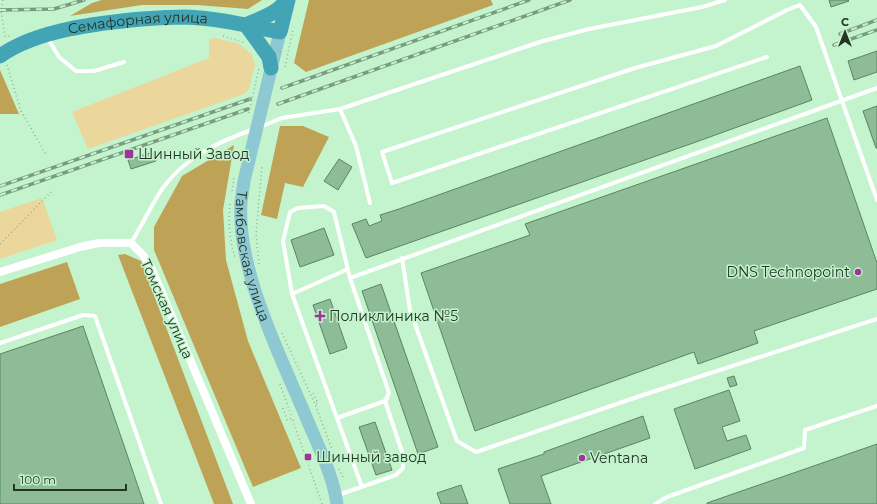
<svg xmlns="http://www.w3.org/2000/svg" width="877" height="504" font-family="Montserrat,sans-serif">
<rect width="100%" height="100%" fill="#c4f4cd"/>
<path fill="#ebd69b" d="M215,38L239,44L252,55L255,65L249,89L244,94L88,149L72,112L209,58V39Z
M42,198L57,240L0,259V212Z"/>
<path fill="#bea357" d="M102,0H262L248,9L197,5H142L70,16L92,3Z
M309,0H491L493,5L306,72L294,63Z
M0,70L19,114H0Z
M280,126H303L329,137L303,187L285,183L277,219L261,215Z
M234,145L223,210L226,260L248,341L301,468L253,487L154,250V227L182,176Z
M125,254L141,261L233,504H214L118,255Z
M67,262L80,299L0,327V284Z"/>
<path fill="#8ebc97" stroke="#598562" d="M829,0H848L849,1L831,7Z
M877,51V72L854,80L848,61Z
M800,66L812,100L696,142L366,258L352,224L366,219L369,226L382,221L380,215L399,209Z
M877,106V148H876L863,111Z
M827,118L877,263V289L754,331L758,343L698,364L694,352L475,431L421,273L530,235L525,224Z
M153,152L156,161L131,169L128,160Z
M339,159L352,167L338,190L324,181Z
M324,228L334,255L300,267L291,240Z
M381,284L438,447L418,454L362,291Z
M330,299L347,348L330,354L313,305Z
M83,326L144,504H0V354Z
M734,376L737,385L730,387L727,378Z
M729,390L740,421L722,427L727,441L746,435L751,449L695,469L674,409Z
M643,416L650,438L541,476L551,504H510L498,469L544,454V452Z
M375,422L392,470L376,475L359,427Z
M877,444V504H707V503Z
M461,485L468,504H441L437,493Z"/>
<g fill="none" stroke-linecap="round" stroke-linejoin="round">
<path stroke="#8db495" stroke-width="1.5" stroke-dasharray="1 3" stroke-linecap="butt" d="M3,0L1,10L5,36H12
M223,36L245,43
M7,65L21,111L47,156
M285,67L293,29
M249,113L259,68
M232,191L234,177
M230,204C228,222 230,241 235,258
M0,244L53,190
M259,264L256,234L262,166
M282,333L315,404
M280,384L292,418
M313,393L318,403L315,404L332,449
M283,408L287,420L292,418L322,504
M339,469L343,477"/>
<path stroke="#fff" stroke-width="4" d="M47,37L59,57L76,71H94L124,62
M767,57L392,183L382,152L635,68L716,46L787,10L800,5L816,27L877,200
M340,109L356,146L370,203
M260,127L282,118L340,109L543,41L589,29L702,7L725,0
M131,243C142,225 151,206 162,189C185,157 218,142 254,129
M402,258L410,310L457,441L476,452L640,396L877,319
M350,278L877,88
M292,294L348,269
M0,343L83,315L95,316L161,504
M337,418L385,401L387,399
M338,495L396,475L403,468V455L385,401L389,393L350,278L334,212L324,206L298,208L290,212L283,241L292,294L362,487
M655,504L667,497L804,448L805,430L877,406"/>
<path stroke="#fff" stroke-width="8" d="M0,272L80,247L99,243H131L143,255L151,267L251,504"/>
<path stroke="#8ec8d2" stroke-width="13" id="s1" d="M280,32L244,181C243,188 242,195 241,202C236,271 283,361 309,424C320,450 333,476 337,504"/>
<g stroke="#42a4b4" stroke-width="15">
<path d="M246,25L269,57L271,68"/>
<path d="M246,25C260,18 278,14 286,0"/>
<path id="s2" d="M0,56C36,30 98,23 142,19C156,18 170,17 185,17C217,18 249,26 280,32L288,0"/>
</g>
<g stroke="#799c80" stroke-width="3.5">
<path id="rail" d="M0,10L54,9L84,0
M840,34L877,20
M834,45L877,30
M282,88L529,0
M278,104L570,0
M0,186L250,99
M0,195L248,109"/>
</g>
<use href="#rail" stroke="#c4f4cd" stroke-width="2" stroke-dasharray="6" stroke-linecap="butt"/>
</g>
<g fill="#9e3597" stroke="#c4f4cd" stroke-width="1.5">
<rect x="124" y="149" width="10" height="10" rx="2"/>
<circle cx="858" cy="272" r="4"/>
<path d="M318 310h4v4h4v4h-4v4h-4v-4h-4v-4h4z"/>
<rect x="304" y="453" width="8" height="8" rx="2"/>
<circle cx="582" cy="458" r="4"/>
</g>
<g text-anchor="middle" stroke-width="3" stroke-linejoin="round" paint-order="stroke">
<g font-size="14" fill="#223526" stroke="#c4f4cd">
<text dy="5" stroke="none"><textPath href="#s2" startOffset="144">Семафорная улица</textPath></text>
<text dy="5" stroke="none"><textPath href="#s1" startOffset="230">Тамбовская улица</textPath></text>
<text transform="translate(167 309) rotate(66)" y="5">Томская улица</text>
</g>
<g font-size="14" fill="#223526" stroke="#c4f4cd" text-anchor="start">
<text x="138" y="159">Шинный Завод</text>
<text x="850" y="277" text-anchor="end">DNS Technopoint</text>
<text x="329" y="321">Поликлиника №5</text>
<text x="316" y="462">Шинный завод</text>
<text x="590" y="463">Ventana</text>
</g>
</g>
<g transform="translate(845 32)" stroke="#c4f4cd" stroke-width="3" paint-order="stroke">
<path d="M0-3L7 15L0 10L-7 15Z" fill="#223526"/>
<text y="-6" font-size="11" font-weight="bold" text-anchor="middle" fill="#223526">С</text>
</g>
<path d="M14 484v6h112v-6" fill="none" stroke="#223526" stroke-width="2"/>
<text x="20" y="484" font-size="12" fill="#223526" stroke="#c4f4cd" stroke-width="3" paint-order="stroke">100 m</text>
</svg>
